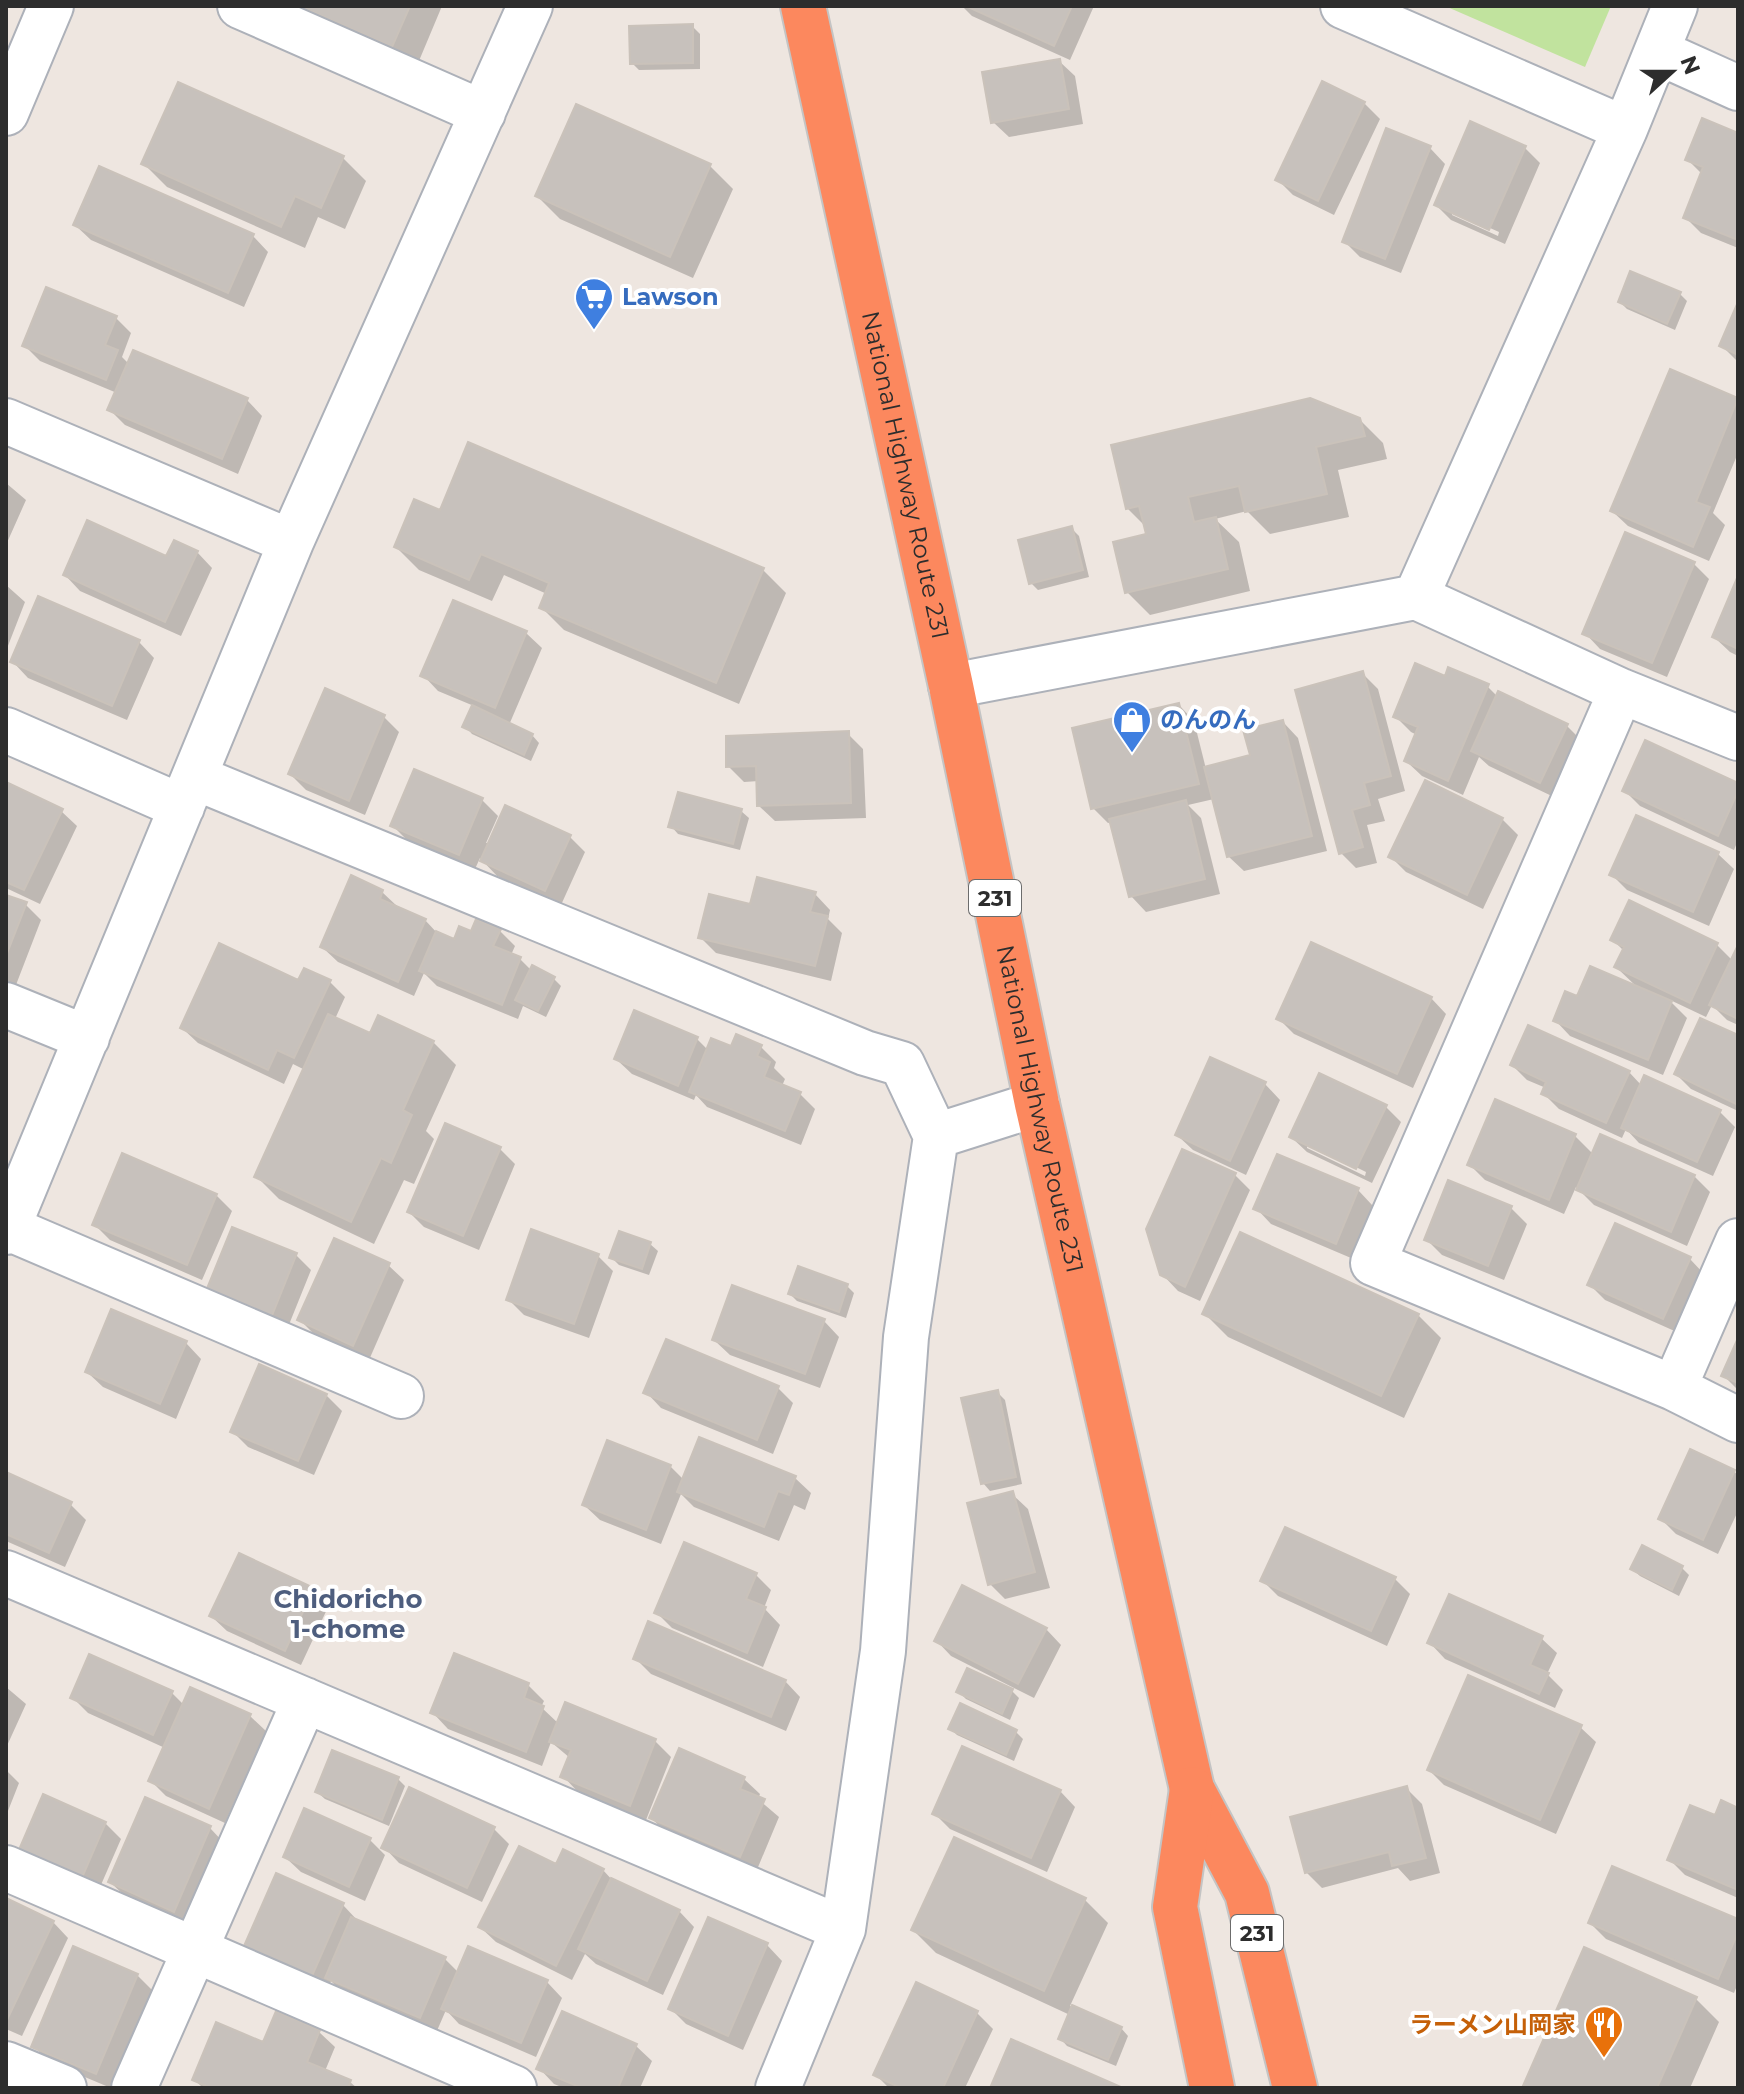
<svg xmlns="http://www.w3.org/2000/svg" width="1744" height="2094" font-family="Montserrat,'Noto Sans JP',sans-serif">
<rect width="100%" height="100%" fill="#eee6e0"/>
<path fill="#c1e39e" d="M1445,6H1611L1585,67Z"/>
<path fill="#0003" fill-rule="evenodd" d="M273,6H442L416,68Z
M962,6H1094L1070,60L972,16Z
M692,26L700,34V69L639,70L632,63Z
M1059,61L1075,76L1083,124L1009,137L993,122Z
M1364,103L1380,119L1334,215L1293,195L1278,180Z
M577,106L710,166L733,189L693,278L560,219L537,196Z
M1738,136V248L1701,233L1685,217L1702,174L1687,159Z
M1430,148L1445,164L1401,273L1360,257L1344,241Z
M1525,148L1540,163L1505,244L1451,220L1436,205ZM1452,211L1499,232L1498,236L1452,215Z
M343,158L366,181L345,229L318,217L305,248L167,187L144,164Z
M75,225L253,236L268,252L244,307L91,240Z
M1680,294L1687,301L1675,330L1627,309L1620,302Z
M1738,307V362L1722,346Z
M116,318L131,333L122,357L129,364L247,400L262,416L238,474L125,425L110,410L117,393L40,361L24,345Z
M1671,372L1738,400V453L1713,513L1725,525L1709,561L1628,526L1612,511Z
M1359,419L1383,443L1387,459L1338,470L1349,517L1270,534L1247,511L1215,519L1239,542L1250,591L1150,615L1127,592L1148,535L1146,527L1127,508Z
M6,483L26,500L6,545Z
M441,512L763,570L786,593L739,704L564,630L541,607L547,594L504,575L492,601L419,570L396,547Z
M1071,528L1079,536L1089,577L1038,590L1031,583Z
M197,552L212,568L181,636L80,591L65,575Z
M1694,564L1709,579L1667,677L1600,649L1585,633Z
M1738,582V656L1730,652L1714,637Z
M6,585L25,602L6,651Z
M526,633L542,648L509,725L532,735L539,743L531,761L472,734L465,726L474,706L438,691L423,675Z
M139,642L154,658L127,720L28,678L13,662Z
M1363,674L1378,689L1405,791L1378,799L1385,821L1367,825L1377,863L1356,868L1341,853Z
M1446,678L1487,686L1498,697L1566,725L1582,741L1556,798L1489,766L1479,757L1463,795L1422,776L1406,761L1417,735L1411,732L1395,716Z
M1179,705L1194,721L1206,769L1252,757L1283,722L1298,738L1327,851L1244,871L1228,856L1214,799L1188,805L1201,818L1220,894L1146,912L1131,896L1112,822L1108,823L1093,808Z
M384,717L399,732L365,815L306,790L290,774Z
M848,734L863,749L866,818L775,821L759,806V781L744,782L728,766Z
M6,784L61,811L77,826L40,904L6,888Z
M1738,786V840L1734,850L1640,806L1624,790Z
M482,800L498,816L486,843L570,837L585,852L561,905L497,876L480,858L475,869L408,841L393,826Z
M741,811L749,818L740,850L678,834L671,826Z
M1502,819L1518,835L1483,909L1406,872L1391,857Z
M1718,854L1734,869L1709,926L1627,890L1611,874Z
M382,892L398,907L425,920L439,935L455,942L472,934L500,931L515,946L511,955L520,959L532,971L553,978L561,986L546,1017L523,1006L518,1019L437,986L424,973L414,996L338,962L322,947Z
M815,894L830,910L828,919L842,933L831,981L716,953L700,937L752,906Z
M6,897L25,904L41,920L14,990L6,987Z
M1613,940L1717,945L1733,961L1738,950V1025L1727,1020L1712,1005L1706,1017L1668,999L1687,1018L1663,1075L1570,1036L1555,1020L1578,999L1638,988L1616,967L1624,951Z
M330,982L345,997L335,1019L371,1035L433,1042L456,1065L426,1131L434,1139L414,1184L404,1180L374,1244L279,1199L256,1176L305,1070L293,1064L284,1084L198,1043L182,1028L299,983Z
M1431,998L1446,1014L1413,1088L1294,1034L1279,1019Z
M1738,1038V1111L1691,1089L1676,1074Z
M697,1039L708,1050L761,1047L776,1062L774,1068L785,1079L782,1086L799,1093L815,1109L801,1145L707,1107L696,1095L694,1100L632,1074L616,1059Z
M1512,1065L1629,1072L1642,1086L1720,1112L1735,1127L1713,1176L1639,1143L1626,1129L1622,1138L1559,1109L1544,1094L1546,1088L1527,1080Z
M1265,1084L1280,1100L1246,1175L1193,1150L1177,1135Z
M1386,1107L1401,1122L1372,1183L1307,1152L1291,1137ZM1307,1143L1366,1172L1365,1176L1307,1148Z
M1575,1136L1593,1154L1694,1176L1710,1192L1687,1246L1594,1205L1576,1187L1564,1214L1485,1180L1470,1165Z
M500,1149L515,1164L479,1250L424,1227L409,1212Z
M1235,1175L1250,1190L1200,1301L1178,1291L1162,1274Z
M1449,1182L1511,1208L1527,1224L1504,1280L1442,1255L1426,1239Z
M1358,1190L1373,1206L1351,1258L1271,1224L1256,1208Z
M216,1195L232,1211L202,1280L110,1240L95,1225Z
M650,1244L658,1251L649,1275L619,1265L612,1258Z
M296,1255L311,1270L286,1332L224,1306Z
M598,1256L613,1271L589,1338L524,1315L508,1299Z
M1690,1259L1705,1275L1679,1333L1605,1300L1589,1284Z
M388,1265L404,1280L369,1360L315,1335L300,1320Z
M847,1286L854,1293L846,1318L797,1301L790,1294Z
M1205,1314L1418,1315L1441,1338L1404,1418L1228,1337Z
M824,1321L839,1337L820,1388L730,1355L714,1340Z
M186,1343L201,1359L176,1419L103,1387L87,1372Z
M1738,1343V1390L1724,1376Z
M778,1388L793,1403L773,1454L661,1408L646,1392Z
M997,1392L1005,1400L1022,1484L990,1491L983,1483Z
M326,1395L342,1411L314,1475L248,1447L232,1431Z
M700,1439L795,1478L811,1493L805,1510L794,1505L779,1541L694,1507L681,1494L661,1544L600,1520L584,1505L670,1466L684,1480Z
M1734,1471L1738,1476V1511L1718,1554L1676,1534L1661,1519Z
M6,1474L70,1504L86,1520L65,1567L6,1541Z
M1012,1494L1028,1509L1050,1588L1005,1599L990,1584Z
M1643,1548L1682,1568L1689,1575L1679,1596L1640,1576L1632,1569Z
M756,1575L771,1590L764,1608L780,1625L763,1667L672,1628L656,1612Z
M1394,1578L1410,1594L1387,1646L1278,1596L1263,1581Z
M313,1590L329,1605L301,1665L227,1631L211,1616Z
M1046,1629L1061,1645L1034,1698L951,1656L936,1640Z
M1541,1638L1557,1653L1547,1674L1563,1690L1555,1708L1445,1659L1430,1643Z
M635,1658L785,1681L800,1697L786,1731L651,1674Z
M528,1685L544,1701L541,1707L559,1724L655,1741L671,1757L646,1820L578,1792L563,1776L570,1758L551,1742L542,1766L448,1729L433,1713Z
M6,1687L26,1704L6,1748Z
M1012,1691L1019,1698L1010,1720L966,1699L959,1692Z
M172,1693L184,1705L250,1716L266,1731L225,1823L166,1796L151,1781L165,1748L88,1713L72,1697Z
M1580,1727L1596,1742L1556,1834L1444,1785L1429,1770Z
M950,1728L1016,1732L1023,1739L1014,1761L957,1735Z
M6,1770L19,1783L6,1816Z
M398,1779L405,1786L389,1826L325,1799L317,1792Z
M744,1779L760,1794L758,1799L779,1817L756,1872L667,1833L651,1818Z
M1406,1788L1422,1804L1440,1873L1410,1881L1398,1868L1322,1888L1306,1872Z
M1060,1791L1075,1807L1047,1872L950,1829L935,1814Z
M1738,1810V1898L1685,1875L1669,1859L1716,1818Z
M105,1823L121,1839L97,1894L36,1867Z
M210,1828L225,1844L189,1926L126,1897L110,1882Z
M494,1829L509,1844L482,1902L399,1863L384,1847Z
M955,1839L1085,1900L1108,1923L1070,2006L1121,2028L1128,2036L1116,2066L1067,2046L1060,2038L1070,2015L936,1953L913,1930Z
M370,1840L385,1855L365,1901L301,1872L285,1857Z
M557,1867L603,1870L614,1882L679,1911L694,1927L663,1995L596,1964L585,1954L572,1980L496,1942L480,1927Z
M6,1900L53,1922L68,1938L22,2036L6,2029Z
M343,1905L358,1921L445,1959L459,1973L547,1982L562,1998L536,2057L459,2024L446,2010L436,2033L343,1993L331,1981L327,1990L262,1961L246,1946Z
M1738,1921V1983L1734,1993L1606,1939L1590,1923Z
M767,1945L782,1961L743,2050L686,2024L670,2008Z
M137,1975L153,1991L111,2088L49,2062L34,2046Z
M917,1985L977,2013L993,2029L965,2088H889L875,2074Z
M1696,1999L1719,2022L1690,2088H1525Z
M319,2032L335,2047L325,2071L350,2082L357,2088H203L194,2079L264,2045Z
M636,2046L652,2061L640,2088H564L554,2084L539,2068Z"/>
<path fill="#c7c1bc" stroke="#cac2ba" stroke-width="2" d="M299,6H410L392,47Z
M966,6H1072L1054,46Z
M693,24V63L630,64L629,26Z
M1060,59L1069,109L991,123L982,72Z
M1322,81L1365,102L1318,201L1275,180Z
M178,82L344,156L321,208L295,196L281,227L141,164Z
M576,104L711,164L670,257L535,196Z
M1702,118L1738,133V240L1683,218L1703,167L1685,160Z
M1470,121L1526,146L1489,230L1434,205Z
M1386,128L1431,146L1385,259L1342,242Z
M99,166L254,234L228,293L73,225Z
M1630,271L1681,292L1667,324L1618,302Z
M46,287L117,316L105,345L118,350L106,380L22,346Z
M1738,302V355L1719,346Z
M133,350L248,398L222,459L107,410Z
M1670,369L1738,398L1696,502L1710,507L1693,547L1610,511Z
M1310,398L1360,418L1365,436L1316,447L1327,494L1245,512L1239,486L1188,497L1194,522L1216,517L1228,569L1125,593L1113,542L1146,534L1139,506L1126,509L1111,445Z
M468,442L764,568L716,683L539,608L549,583L481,554L469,580L394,547L414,499L440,510Z
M87,520L166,556L174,540L198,551L165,622L63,575Z
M1072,526L1083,570L1029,584L1018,540Z
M1625,532L1695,562L1652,663L1582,634Z
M1737,578L1738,579V649L1712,637Z
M38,596L140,640L112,706L10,662Z
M453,600L527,631L495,708L420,676Z
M1415,663L1445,676L1448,667L1489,684L1448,781L1404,761L1418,727L1393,717Z
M1363,671L1391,776L1364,783L1370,805L1352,810L1363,847L1339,854L1295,690Z
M325,688L385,715L349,801L288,774Z
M1498,691L1568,724L1540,783L1471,751Z
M1179,703L1199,784L1091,809L1072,728Z
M472,705L533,734L524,755L462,727Z
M1283,720L1312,836L1227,857L1204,767L1250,755L1243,730Z
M849,731L851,803L757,806L756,766L726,767V736Z
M1645,740L1738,783V791L1718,836L1622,791Z
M414,769L483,798L459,855L390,826Z
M1425,780L1503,818L1467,895L1388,857Z
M6,782L63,809L24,890L6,882Z
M678,792L742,809L733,844L668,827Z
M1186,800L1205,879L1129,897L1109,819Z
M505,805L571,835L545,891L480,861Z
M1636,815L1719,852L1693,912L1609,875Z
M351,875L383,890L380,899L426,919L398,982L320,947Z
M757,877L816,892L810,912L828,916L815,966L698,938L709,894L750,904Z
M6,895L27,902L6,956Z
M1629,900L1718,943L1690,1003L1614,967L1624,947L1610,940Z
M476,919L501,929L493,946L521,957L502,1005L419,971L436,931L454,939L459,926L471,931Z
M1311,942L1432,997L1397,1074L1276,1019Z
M219,943L298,980L304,968L331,980L294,1058L277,1050L268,1070L180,1028Z
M1738,945V1019L1709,1005Z
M532,965L555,977L538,1011L515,1000Z
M1590,966L1672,1001L1648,1060L1553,1021L1565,991L1577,996Z
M634,1010L698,1037L678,1086L614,1059Z
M328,1014L370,1033L378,1015L434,1041L403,1110L412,1115L391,1163L381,1158L351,1222L254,1177Z
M1700,1018L1738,1035V1105L1674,1074Z
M1528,1025L1630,1071L1606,1123L1541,1094L1546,1082L1510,1065Z
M736,1034L762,1045L757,1056L770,1062L764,1077L801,1092L785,1131L689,1092L711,1038L731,1046Z
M1210,1057L1266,1082L1230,1161L1175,1135Z
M1319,1073L1387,1105L1356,1169L1289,1137Z
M1644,1075L1721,1110L1697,1162L1621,1128Z
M1495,1099L1576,1134L1549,1200L1467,1165Z
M445,1123L501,1147L463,1236L407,1212Z
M1600,1134L1695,1175L1671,1232L1576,1190Z
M1182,1149L1236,1173L1185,1287L1160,1275L1146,1229Z
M122,1153L217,1194L187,1265L92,1225Z
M1277,1154L1359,1188L1336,1244L1253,1209Z
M1448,1180L1512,1206L1488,1266L1424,1240Z
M1615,1223L1691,1257L1663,1319L1587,1285Z
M232,1227L297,1253L271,1318L206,1291Z
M531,1229L599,1254L574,1324L506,1300Z
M619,1231L651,1242L642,1269L609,1258Z
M1240,1232L1419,1314L1381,1396L1202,1314Z
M334,1238L390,1263L353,1346L297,1320Z
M798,1266L848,1284L839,1312L788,1294Z
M732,1285L825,1319L805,1374L712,1340Z
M111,1309L187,1341L160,1404L85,1372Z
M1738,1338V1383L1721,1376Z
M666,1339L779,1386L757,1440L643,1393Z
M259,1364L327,1394L298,1461L230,1432Z
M998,1390L1016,1477L981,1484L961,1398Z
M699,1437L796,1476L789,1495L778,1491L764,1527L677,1492Z
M607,1440L671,1465L646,1530L582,1505Z
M1690,1449L1735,1470L1703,1540L1658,1519Z
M6,1472L72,1502L49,1553L6,1534Z
M1013,1491L1035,1572L988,1585L967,1503Z
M1285,1527L1396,1577L1371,1631L1260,1581Z
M684,1542L757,1573L746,1599L766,1607L747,1653L654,1613Z
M1642,1545L1683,1566L1672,1590L1630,1569Z
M239,1553L314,1588L285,1651L209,1616Z
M962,1585L1047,1628L1018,1684L934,1641Z
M1449,1594L1543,1636L1530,1665L1549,1673L1539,1694L1427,1643Z
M648,1621L786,1680L771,1717L633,1659Z
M454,1653L529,1683L524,1698L544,1706L526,1752L430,1713Z
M89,1654L173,1691L153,1735L70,1698Z
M967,1668L1013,1689L1002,1714L956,1692Z
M1468,1675L1582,1725L1540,1820L1427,1770Z
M190,1687L251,1714L209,1809L148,1781Z
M565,1702L656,1739L630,1806L560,1777L571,1750L549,1742Z
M960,1703L1017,1730L1006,1755L948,1729Z
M962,1746L1061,1790L1031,1858L932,1814Z
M679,1748L745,1777L740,1789L765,1799L740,1857L649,1818Z
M332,1750L399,1777L382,1820L315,1792Z
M1407,1786L1426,1858L1392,1866L1389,1852L1305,1873L1290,1817Z
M409,1787L495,1827L467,1888L381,1848Z
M43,1794L106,1822L81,1880L18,1852Z
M145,1797L211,1826L174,1912L108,1882Z
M1721,1800L1738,1808V1890L1667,1860L1690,1805L1715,1815Z
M304,1808L371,1838L349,1887L283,1857Z
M954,1837L1086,1898L1044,1991L911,1930Z
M519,1846L556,1864L563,1849L604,1869L556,1966L478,1927Z
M1612,1866L1738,1919V1932L1718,1979L1588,1923Z
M276,1873L344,1903L312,1976L244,1946Z
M611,1878L680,1910L647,1981L578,1949Z
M6,1898L54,1921L6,2022Z
M351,1917L446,1957L420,2018L325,1978Z
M708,1917L768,1943L728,2036L668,2009Z
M73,1946L138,1974L96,2074L31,2047Z
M468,1946L548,1980L521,2043L441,2009Z
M1584,1947L1697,1997L1657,2088H1522Z
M916,1982L978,2011L943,2088H901L873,2075Z
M1072,2005L1122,2027L1108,2060L1058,2039Z
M276,2011L320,2030L307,2062L351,2080L348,2088H211L192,2080L216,2022L263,2042Z
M562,2011L637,2044L618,2088H582L536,2069Z
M1011,2039L1123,2088H990Z"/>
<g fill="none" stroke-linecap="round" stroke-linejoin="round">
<g stroke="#adb1b9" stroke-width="48">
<path id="minor" d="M240,6L483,113
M1343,6L1625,129
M1658,52L1738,88
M6,113L51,6
M6,421L291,542
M1416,597L1625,129L1675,6
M951,686L1416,597L1621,691L1738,738
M1621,691L1373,1263L1674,1388L1738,1420
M6,730L182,807
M194,777L865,1053L902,1064L936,1136
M6,1005L87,1038
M8,1228L401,1396
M6,1232L291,542L530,6
M1674,1388L1738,1241
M6,1573L843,1929
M6,1868L514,2088
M6,2064L64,2088
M134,2088L305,1700
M778,2088L843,1929L883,1651L906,1337L936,1136L1037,1104"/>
</g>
<g stroke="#c4c4c4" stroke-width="48">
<g id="highway">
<path id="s1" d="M803,6L951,686L1037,1104L1192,1789L1247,1893L1295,2088"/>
<path d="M1192,1789L1175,1907L1212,2088"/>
</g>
</g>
<use href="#minor" stroke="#fff" stroke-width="44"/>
<use href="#highway" stroke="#fc885e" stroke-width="44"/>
</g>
<defs>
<g id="supermarket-pin" transform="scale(2)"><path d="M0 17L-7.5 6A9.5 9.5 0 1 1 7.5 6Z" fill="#3f7fe0" stroke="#fff"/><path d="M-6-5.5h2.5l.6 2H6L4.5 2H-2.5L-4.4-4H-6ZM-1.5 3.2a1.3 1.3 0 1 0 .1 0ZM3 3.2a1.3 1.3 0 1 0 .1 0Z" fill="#fff"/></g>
<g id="shop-pin" transform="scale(2)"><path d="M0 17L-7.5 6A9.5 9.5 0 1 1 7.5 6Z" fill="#3f7fe0" stroke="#fff"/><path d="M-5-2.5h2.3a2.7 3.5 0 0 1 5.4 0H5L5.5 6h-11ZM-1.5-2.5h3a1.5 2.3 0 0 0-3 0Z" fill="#fff"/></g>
<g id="restaurant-pin" transform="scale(2)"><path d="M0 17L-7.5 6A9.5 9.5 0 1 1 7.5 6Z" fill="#e8710a" stroke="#fff"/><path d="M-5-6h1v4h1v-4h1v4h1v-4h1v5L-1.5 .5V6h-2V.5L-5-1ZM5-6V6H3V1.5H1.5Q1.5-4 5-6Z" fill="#fff"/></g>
</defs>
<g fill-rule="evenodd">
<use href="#supermarket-pin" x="594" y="297"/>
<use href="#shop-pin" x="1132" y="720"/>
<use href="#restaurant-pin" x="1604" y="2025"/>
</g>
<g text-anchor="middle" stroke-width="8" stroke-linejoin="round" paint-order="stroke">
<g fill="#fff" stroke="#6c6c6c" stroke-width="2">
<rect x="969" y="880" width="52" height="36" rx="6"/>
<rect x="1231" y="1915" width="52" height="36" rx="6"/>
</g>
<g font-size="22" font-weight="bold" fill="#2d2d2d">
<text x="995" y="906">231</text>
<text x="1257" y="1941">231</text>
</g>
<g font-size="24" font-weight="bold" fill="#366cbe" stroke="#fff" text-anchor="start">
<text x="622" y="305">Lawson</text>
<text x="1160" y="728">のんのん</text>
</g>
<g font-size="24" fill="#2d2d2d" stroke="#fff">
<text dy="8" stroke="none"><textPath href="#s1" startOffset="480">National Highway Route 231</textPath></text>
<text dy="8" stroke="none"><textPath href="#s1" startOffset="1128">National Highway Route 231</textPath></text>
</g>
<g font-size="24" font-weight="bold" fill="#c56008" stroke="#fff" text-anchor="end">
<text x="1576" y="2033">ラーメン山岡家</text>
</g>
<g font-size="26" font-weight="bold" fill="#4e5e7e" stroke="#fff">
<text x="348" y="1608">Chidoricho<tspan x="348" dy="30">1-chome</tspan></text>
</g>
</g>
<rect width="1744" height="2094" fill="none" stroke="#2d2d2d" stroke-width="16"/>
<g transform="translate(1672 72) rotate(69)" stroke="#ffffff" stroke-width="6" paint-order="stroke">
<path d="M0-6L14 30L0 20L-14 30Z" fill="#2d2d2d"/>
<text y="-12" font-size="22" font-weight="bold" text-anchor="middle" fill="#2d2d2d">N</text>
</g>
</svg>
